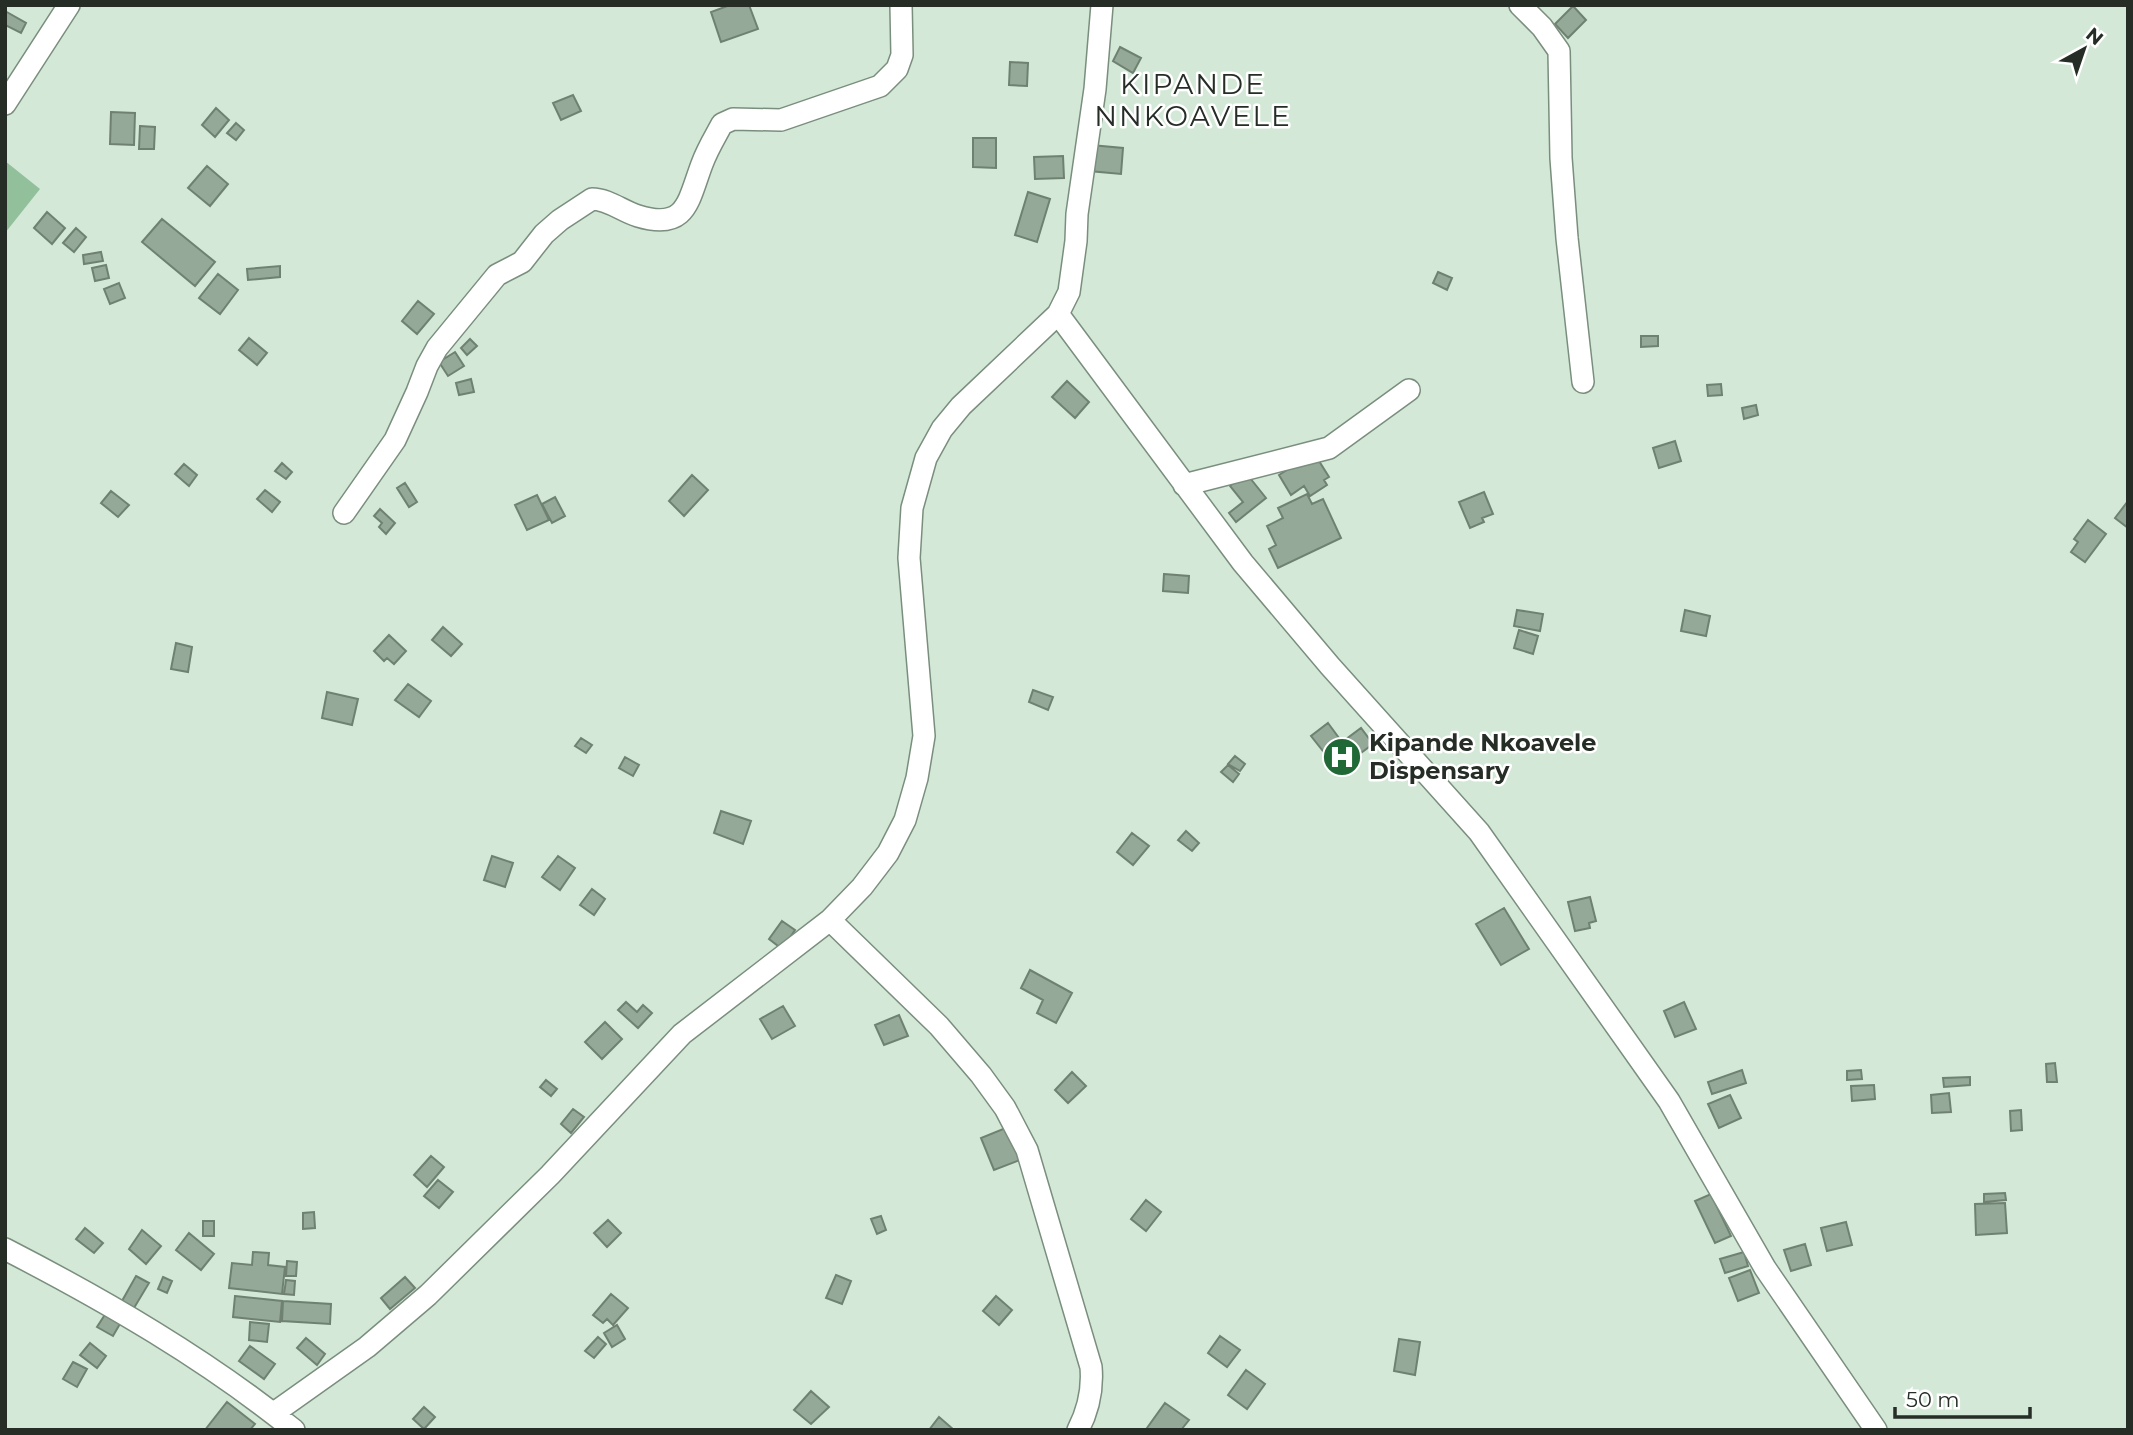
<svg xmlns="http://www.w3.org/2000/svg" width="2133" height="1435" font-family="Montserrat,sans-serif">
<rect width="100%" height="100%" fill="#d3e8d6"/>
<path fill="#92c09b" d="M5,161L40,189L5,233Z"/>
<path fill="#95a998" stroke="#6f8272" stroke-width="2" d="M730,5H749L758,29L721,42L711,12Z
M1573,6L1586,20L1568,38L1555,24Z
M5,11L26,23L21,33L5,25Z
M1120,47L1141,58L1133,73L1113,61Z
M1010,62L1028,63L1027,86L1009,85Z
M573,95L581,111L561,120L553,103Z
M216,108L229,120L215,137L202,125Z
M111,112L135,113L134,145L110,144Z
M236,123L244,130L236,140L227,133Z
M140,126L155,127L154,149H139Z
M973,138H996V168L973,167Z
M1091,145L1123,148L1121,174L1089,171Z
M1063,156L1064,178L1035,179L1034,157Z
M207,166L228,184L210,206L188,188Z
M1028,192L1050,199L1037,242L1015,235Z
M47,212L65,228L52,244L34,228Z
M162,219L215,262L195,286L142,242Z
M76,228L86,237L74,252L63,243Z
M101,252L103,261L84,264L83,255Z
M106,265L109,278L95,281L92,268Z
M280,266V277L248,280L247,269Z
M1438,272L1452,278L1447,290L1433,283Z
M218,274L238,290L220,314L199,298Z
M119,283L125,298L110,304L104,289Z
M418,301L434,314L417,334L402,321Z
M1641,336H1658V346L1641,347Z
M249,338L267,353L257,365L239,350Z
M470,339L477,346L467,355L461,348Z
M455,352L464,366L448,376L439,362Z
M471,379L474,392L459,395L456,383Z
M1067,381L1089,402L1075,418L1052,397Z
M1721,384L1722,395L1708,396L1707,385Z
M1756,405L1758,415L1744,419L1742,408Z
M1675,441L1681,461L1659,468L1653,448Z
M1314,453L1329,477L1324,480L1327,485L1310,496L1304,486L1291,495L1279,475Z
M282,463L292,472L286,479L275,471Z
M184,464L197,475L189,486L175,474Z
M1246,473L1266,498L1236,522L1229,513L1243,502L1230,486Z
M692,475L708,490L684,516L669,501Z
M405,483L417,502L409,507L397,488Z
M265,490L280,502L272,512L257,499Z
M111,491L129,505L118,517L101,503Z
M1484,492L1493,514L1482,518L1484,522L1470,528L1459,502Z
M1307,494L1312,504L1323,499L1341,538L1278,568L1269,549L1276,545L1267,526L1283,518L1278,508Z
M537,495L549,520L527,530L515,505Z
M555,497L565,516L552,523L542,504Z
M2128,501V528L2115,518Z
M380,509L395,523L386,534L379,527L382,523L374,516Z
M2088,520L2106,534L2085,562L2071,552L2078,542L2074,539Z
M1164,574L1189,576L1188,593L1163,591Z
M1517,610L1543,614L1540,631L1514,626Z
M1685,610L1710,616L1706,636L1681,631Z
M443,627L462,644L451,656L432,640Z
M1519,630L1538,636L1533,654L1514,648Z
M389,635L406,651L394,664L387,658L384,661L374,651Z
M176,643L192,647L188,672L171,669Z
M408,684L431,701L419,717L395,700Z
M1033,690L1053,697L1048,710L1029,702Z
M327,692L358,699L352,725L322,718Z
M1328,723L1342,742L1361,728L1373,744L1338,770L1311,736Z
M581,738L592,745L586,753L575,746Z
M1235,756L1245,764L1240,771L1228,764Z
M625,757L639,765L633,776L619,768Z
M1228,765L1239,774L1233,782L1221,772Z
M721,811L751,821L743,844L714,833Z
M1186,831L1199,843L1192,851L1178,840Z
M1132,833L1149,846L1133,865L1117,852Z
M492,856L513,863L505,887L484,880Z
M558,856L575,868L560,890L542,877Z
M592,889L605,899L594,915L580,905Z
M1590,897L1596,921L1589,923L1590,928L1575,931L1568,902Z
M1504,908L1529,949L1501,965L1476,924Z
M782,921L795,930L782,949L769,939Z
M1030,970L1072,993L1056,1023L1037,1013L1043,1000L1021,988Z
M626,1002L637,1012L643,1005L652,1013L638,1028L618,1010Z
M1684,1002L1696,1029L1675,1037L1664,1011Z
M783,1006L795,1026L772,1039L760,1019Z
M899,1015L908,1036L884,1045L875,1025Z
M605,1022L622,1039L602,1059L585,1042Z
M2055,1063L2057,1082H2047L2046,1064Z
M1742,1070L1746,1083L1712,1094L1708,1082Z
M1861,1070L1862,1079L1847,1080V1071Z
M1072,1072L1086,1086L1068,1103L1055,1090Z
M1970,1077V1085L1944,1087L1943,1078Z
M546,1080L557,1089L551,1096L540,1087Z
M1874,1085L1875,1099L1852,1101L1851,1086Z
M1949,1093L1951,1112L1932,1113L1931,1095Z
M1730,1095L1741,1118L1719,1128L1708,1104Z
M573,1109L584,1117L571,1133L561,1124Z
M2021,1110L2022,1130L2011,1131L2010,1111Z
M1008,1127L1020,1160L994,1170L981,1138Z
M431,1156L444,1167L427,1187L414,1175Z
M438,1180L453,1192L439,1208L424,1196Z
M2005,1193L2006,1200L1984,1202V1194Z
M1711,1194L1731,1236L1715,1243L1695,1201Z
M1146,1200L1161,1212L1146,1231L1131,1219Z
M2005,1203L2007,1233L1976,1235L1975,1204Z
M314,1212L315,1228L303,1229V1213Z
M881,1216L886,1230L877,1234L871,1219Z
M608,1220L621,1233L607,1247L594,1233Z
M203,1221H214V1236H203Z
M1846,1222L1852,1245L1827,1251L1821,1228Z
M85,1228L103,1243L94,1253L76,1239Z
M142,1230L161,1246L146,1264L129,1249Z
M189,1233L214,1254L201,1270L176,1250Z
M1805,1244L1811,1265L1791,1271L1784,1250Z
M253,1252L269,1253L268,1265L285,1267L282,1294L229,1288L232,1263L252,1265Z
M1744,1252L1748,1266L1725,1273L1720,1259Z
M287,1261L297,1262L296,1276H286Z
M1750,1270L1759,1293L1738,1301L1729,1278Z
M836,1275L851,1281L842,1304L826,1298Z
M136,1276L149,1283L134,1308L122,1301Z
M163,1277L172,1281L167,1293L158,1289Z
M405,1277L415,1288L390,1309L381,1298Z
M286,1280L295,1281L294,1295L284,1294Z
M611,1294L628,1308L613,1325L607,1319L603,1323L593,1315Z
M235,1296L282,1301L280,1322L233,1317Z
M996,1296L1012,1310L999,1325L983,1311Z
M283,1301L331,1304L330,1324L282,1321Z
M106,1313L121,1322L113,1336L97,1327Z
M250,1322L269,1324L267,1342L249,1340Z
M617,1325L625,1339L612,1347L604,1333Z
M1220,1336L1240,1350L1227,1367L1208,1353Z
M598,1337L606,1344L594,1358L585,1351Z
M306,1338L325,1354L317,1365L297,1348Z
M1399,1339L1420,1342L1415,1375L1394,1371Z
M90,1343L106,1356L97,1368L80,1355Z
M250,1346L275,1364L264,1379L239,1361Z
M73,1362L87,1369L77,1387L63,1379Z
M1246,1370L1265,1384L1247,1409L1228,1395Z
M811,1391L829,1407L811,1424L794,1410Z
M227,1402L255,1424L250,1430H205Z
M1165,1403L1189,1420L1181,1430H1150L1147,1428Z
M424,1407L435,1417L424,1429L413,1419Z
M939,1417L954,1430H929Z"/>
<g fill="none" stroke-linecap="round" stroke-linejoin="round">
<g stroke="#7a8e7d" stroke-width="24">
<path id="minor" d="M1520,5L1542,27L1559,51L1561,158L1567,238L1583,382
M5,104L69,5
M1058,314L1243,563L1330,666L1479,832L1669,1101L1765,1268L1876,1430
M1184,485L1329,448L1409,390
M344,513L395,440L417,392L427,366L437,348L497,275L522,262L544,234L560,220L592,199C608,199 622,211 638,216C687,231 688,201 702,164C707,150 715,137 722,124L733,119L781,120L880,86L897,69L902,55L901,5
M830,920L939,1026L981,1075L1005,1108L1027,1150L1091,1367C1093,1390 1089,1409 1078,1430
M5,1249C106,1301 206,1359 294,1430
M274,1413L367,1347L428,1295L550,1175L682,1034L830,920L862,887L888,853L905,820L917,778L924,736L909,558L912,508L926,458L942,429L961,406L1058,314L1069,292L1076,241L1077,214L1095,89L1102,5"/>
</g>
<use href="#minor" stroke="#fff" stroke-width="21"/>
</g>
<defs>
<g id="hospital-disc" transform="scale(2.0125)"><circle r="9.5" fill="#206936" stroke="#fff"/><path d="M-5-5h3v3.5h4V-5h3V5h-3V1.5h-4V5h-3Z" fill="#fff"/></g>
</defs>
<g fill-rule="evenodd">
<use href="#hospital-disc" x="1342" y="757"/>
</g>
<g text-anchor="middle" stroke-width="5" stroke-linejoin="round" paint-order="stroke">
<g font-size="24" font-weight="bold" fill="#252d26" stroke="#fff" text-anchor="start">
<text x="1369" y="751">Kipande Nkoavele<tspan x="1369" dy="28">Dispensary</tspan></text>
</g>
<g font-size="28" letter-spacing="2" fill="#252d26" stroke="#fff">
<text x="1193" y="94">KIPANDE<tspan x="1193" dy="32">NNKOAVELE</tspan></text>
</g>
</g>
<rect width="2133" height="1435" fill="none" stroke="#252d26" stroke-width="14"/>
<g transform="translate(2084 49) rotate(40)" stroke="#ffffff" stroke-width="5" paint-order="stroke">
<path d="M0-5L12 26L0 18L-12 26Z" fill="#252d26"/>
<text y="-10" font-size="19" font-weight="bold" text-anchor="middle" fill="#252d26">N</text>
</g>
<path d="M1895 1407v10h135v-10" fill="none" stroke="#252d26" stroke-width="3.5"/>
<text x="1906" y="1407" font-size="21" fill="#252d26" stroke="#ffffff" stroke-width="5" paint-order="stroke">50 m</text>
</svg>
